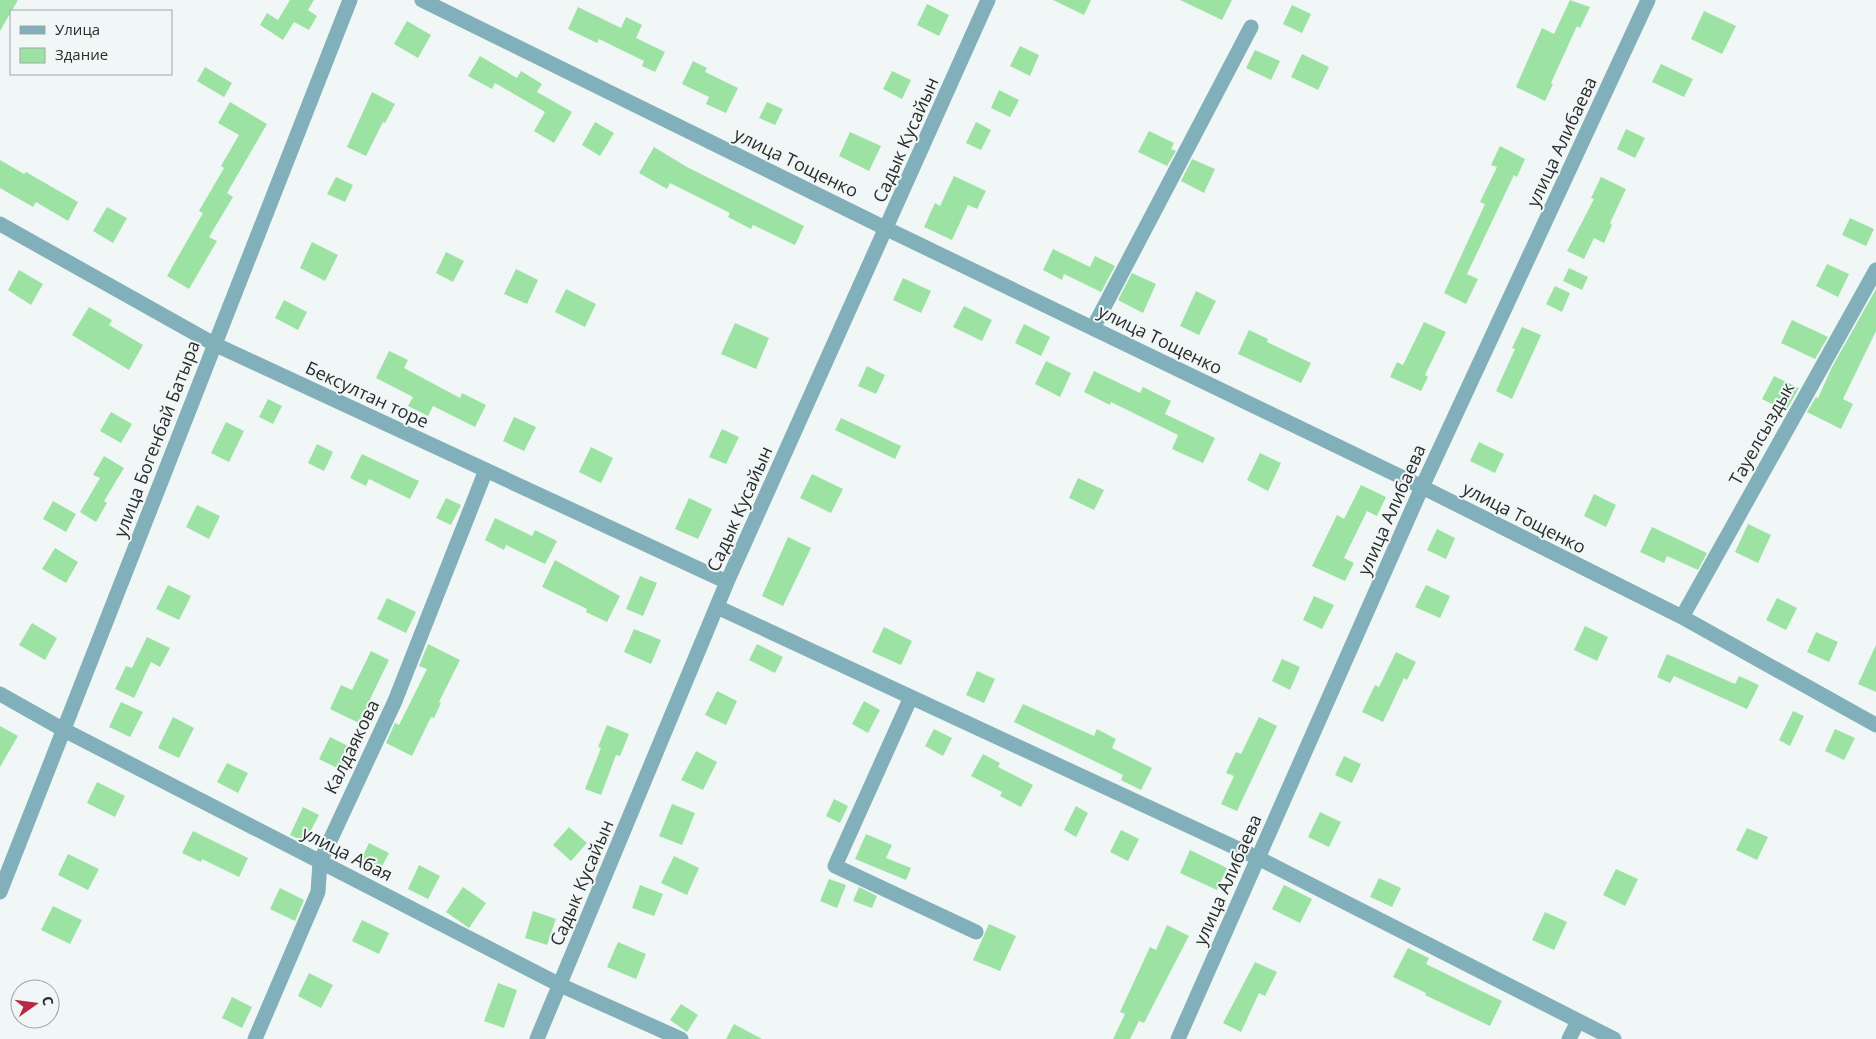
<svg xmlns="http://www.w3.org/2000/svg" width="1876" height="1039" font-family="'Open Sans',sans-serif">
<rect width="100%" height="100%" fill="#f0f7f6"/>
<path fill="#9ce3a3" d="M0,0H18L0,31Z
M290,0H314L308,10L317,16L309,30L294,22L283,40L260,25L267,13L278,20Z
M1053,0H1091L1084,15Z
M1180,0H1232L1222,20Z
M1570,0L1590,7L1580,28L1577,26L1551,83L1553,84L1545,101L1516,87L1542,28L1554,34Z
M927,4L949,15L939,36L917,25Z
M1292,5L1311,14L1302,33L1283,24Z
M578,7L621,28L626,17L642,25L636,38L665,52L655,72L642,66L644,61L599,39L597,43L568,29Z
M1704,11L1736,26L1722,54L1691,39Z
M407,21L431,35L418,58L394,44Z
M1020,46L1039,55L1030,76L1010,66Z
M1255,50L1280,61L1271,80L1246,68Z
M1302,54L1329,67L1318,90L1291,77Z
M480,56L517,78L521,71L542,84L537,92L572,112L554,143L534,131L545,112L495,83L492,89L468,76Z
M693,61L707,68L705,72L738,88L726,113L706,104L709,97L682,84Z
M1661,64L1693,79L1684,97L1652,82Z
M205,67L232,83L224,97L197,81Z
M892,71L911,80L902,99L883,89Z
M999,90L1019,100L1010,117L991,108Z
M372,92L395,104L385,123L383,122L366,156L347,147Z
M230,102L267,124L227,193L233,197L209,237L217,241L189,289L167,276L203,213L199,211L224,168L221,166L239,135L218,123Z
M767,102L783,109L775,125L759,118Z
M595,122L614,133L600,156L582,145Z
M976,122L991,130L981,150L966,143Z
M1626,129L1645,138L1635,158L1617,149Z
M1149,131L1174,143L1171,149L1176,151L1167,166L1138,152Z
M850,132L881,146L869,171L839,156Z
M1500,146L1525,159L1517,177L1514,175L1467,274L1478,279L1466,304L1444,293L1485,204L1480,202L1497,167L1491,165Z
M654,147L687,167L804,226L795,245L753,225L751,229L728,217L730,213L670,183L667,189L639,173Z
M1192,159L1215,169L1204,193L1181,181Z
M0,160L24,174L26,172L78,202L68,221L36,202L33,207L0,188Z
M954,176L986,191L977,209L968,205L952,240L924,227L935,203L940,206Z
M336,177L353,185L345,202L327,194Z
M1601,177L1626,189L1610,223L1612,225L1604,243L1594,238L1584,259L1567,251L1594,199L1591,198Z
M107,207L127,218L113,243L93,231Z
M1850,218L1874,229L1866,246L1842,235Z
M312,242L338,255L325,281L300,268Z
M1053,249L1090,267L1095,256L1115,266L1101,292L1064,274L1062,280L1043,270Z
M446,252L464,261L453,282L436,273Z
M1827,264L1849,274L1838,297L1816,286Z
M1569,268L1588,277L1582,290L1563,281Z
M516,269L538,280L527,304L504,294Z
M19,270L43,284L31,305L8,290Z
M1132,273L1156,284L1143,313L1118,300Z
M903,278L931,291L921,313L893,300Z
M1555,286L1570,293L1562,312L1546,304Z
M566,289L596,304L585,327L555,312Z
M1876,289V331L1843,399L1853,404L1841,429L1807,412L1816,397L1818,398L1832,367Z
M1196,291L1216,301L1199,335L1180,326Z
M284,300L307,312L298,330L275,318Z
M964,306L992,320L982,341L953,327Z
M89,307L112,320L109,325L143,345L129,370L72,335Z
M1792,320L1828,337L1815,359L1781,343Z
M1424,322L1446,332L1425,375L1428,377L1421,391L1390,377L1397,362L1403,365Z
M735,323L769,338L756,369L721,354Z
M1024,324L1050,337L1041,356L1015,343Z
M1522,327L1541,335L1512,399L1496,391L1515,349L1512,348Z
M1249,330L1268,339L1267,342L1311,363L1301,383L1238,354Z
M389,351L408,360L404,368L460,398L462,393L486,405L475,427L433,406L428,416L408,406L413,397L376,378Z
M1046,361L1071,373L1060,397L1035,384Z
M867,366L885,375L876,394L858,386Z
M1094,371L1140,393L1143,387L1171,401L1165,414L1215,438L1203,463L1172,449L1178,435L1111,402L1110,405L1084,392Z
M1774,376L1799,388L1786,411L1762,399Z
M268,399L282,406L273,424L259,417Z
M111,412L132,424L121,443L100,431Z
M514,417L536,427L524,451L503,441Z
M841,418L901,446L895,459L835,430Z
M226,422L244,431L229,462L211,453Z
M722,429L739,437L726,464L709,457Z
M1479,442L1504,454L1495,473L1470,461Z
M317,444L333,452L324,471L308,463Z
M591,447L613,458L601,483L579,472Z
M1260,453L1281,463L1268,491L1247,480Z
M362,454L419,481L410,499L369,479L366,486L350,478Z
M104,456L124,468L104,501L107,503L96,522L80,512L100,478L93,475Z
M812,474L843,489L831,513L800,498Z
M1078,478L1104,490L1094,510L1069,498Z
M1361,485L1386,497L1377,516L1367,511L1344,558L1354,563L1345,581L1312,566L1337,515L1344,519Z
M1594,494L1616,505L1606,527L1584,516Z
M446,498L461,505L451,525L436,518Z
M689,498L712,509L698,539L675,529Z
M53,501L76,514L66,532L43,519Z
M197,505L220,516L209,539L186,527Z
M495,518L532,536L535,530L557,541L545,564L506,545L504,550L485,540Z
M1748,524L1771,535L1758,563L1735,552Z
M1652,527L1707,553L1698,570L1667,556L1664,563L1640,552Z
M1437,529L1455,538L1446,559L1427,550Z
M788,537L811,548L783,606L762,596Z
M55,548L78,562L66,583L42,569Z
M555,560L620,596L607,622L586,612L587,609L542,587Z
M640,576L657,583L643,616L626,609Z
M168,585L191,596L179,620L156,609Z
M1426,585L1450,596L1440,618L1415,607Z
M1314,596L1334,605L1322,629L1303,620Z
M387,598L416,612L406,633L377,619Z
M1777,598L1797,608L1786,630L1766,620Z
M32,623L57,638L45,660L19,645Z
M1585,626L1608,637L1597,661L1574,650Z
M884,627L912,641L901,665L872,652Z
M634,629L661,640L651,664L624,652Z
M1816,632L1838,642L1829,662L1807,652Z
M147,637L170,648L160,667L151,662L134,698L115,689L126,666L132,668Z
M428,644L460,660L439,702L441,703L434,718L431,717L412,756L386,743L395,723L399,725L427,669L419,666Z
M757,644L783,657L775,673L749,660Z
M1876,645V692L1858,684Z
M371,651L389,660L370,699L373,701L361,724L330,709L341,685L352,690Z
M1396,652L1416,662L1407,680L1404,678L1383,722L1362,712L1375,685L1379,687Z
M1667,654L1735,684L1739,676L1759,685L1747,709L1674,676L1670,683L1657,677Z
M1282,659L1300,667L1290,690L1272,681Z
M977,671L995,679L984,703L966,695Z
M717,691L737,701L726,725L705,715Z
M864,701L880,710L868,733L852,724Z
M121,702L143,712L130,737L109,727Z
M1023,704L1094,736L1097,729L1116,739L1112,748L1152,768L1141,790L1121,780L1123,775L1014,722Z
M1793,711L1804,716L1790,746L1779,740Z
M173,717L194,728L179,758L158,748Z
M1259,717L1277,726L1237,811L1221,804L1234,776L1226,773L1236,752L1241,754Z
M607,725L629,734L620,756L616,755L601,795L585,789L601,748L598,747Z
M0,726L18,736L0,767Z
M934,729L952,738L943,756L925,746Z
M1835,729L1855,738L1844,760L1825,751Z
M330,737L354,749L343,771L319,759Z
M696,751L717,762L703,790L681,780Z
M983,754L1000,763L998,767L1033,785L1021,807L1000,796L1002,792L971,776Z
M1344,756L1361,764L1352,783L1335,775Z
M227,763L248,773L238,793L217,782Z
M97,782L125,796L115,817L87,803Z
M834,799L848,806L840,823L826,816Z
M672,804L695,813L682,845L659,836Z
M1076,806L1088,813L1076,837L1064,830Z
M303,807L319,815L305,842L290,835Z
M1320,812L1341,822L1329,847L1308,837Z
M569,827L587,843L571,861L553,845Z
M1747,828L1768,837L1757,860L1736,850Z
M1121,830L1139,839L1128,861L1110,852Z
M193,831L248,858L239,877L202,859L201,862L182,853Z
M866,834L892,845L886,858L911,868L906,880L855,859Z
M369,843L389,853L377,876L358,866Z
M1190,850L1227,868L1217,890L1180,873Z
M68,854L99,869L88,890L58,875Z
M674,856L699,868L687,895L661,883Z
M419,865L440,876L428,899L408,889Z
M1616,869L1638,879L1625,906L1603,895Z
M1379,878L1401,888L1392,907L1370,897Z
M829,879L846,885L837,908L820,901Z
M640,885L663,894L654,916L632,908Z
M1284,885L1312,899L1300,923L1272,909Z
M463,887L486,903L469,928L446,912Z
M859,887L877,896L872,908L853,901Z
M280,888L304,900L295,921L270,909Z
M53,906L82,920L70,944L41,930Z
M533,911L556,919L547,945L525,938Z
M1545,912L1567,922L1554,950L1532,940Z
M362,920L389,933L379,954L352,941Z
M989,924L1016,936L1000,971L973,960Z
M1167,925L1189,936L1180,953L1144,1023L1139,1021L1130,1039H1113L1125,1014L1120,1012L1150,947L1156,950Z
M618,942L646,954L636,979L607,967Z
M1408,948L1429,958L1426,964L1502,1001L1490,1026L1425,995L1426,993L1393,977Z
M1255,962L1277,972L1265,996L1259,993L1241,1032L1223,1023Z
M309,973L333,985L321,1008L298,996Z
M498,983L517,990L504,1028L484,1021Z
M232,997L252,1007L242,1028L222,1018Z
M681,1004L698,1015L687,1032L670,1020Z
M734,1024L762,1039H726Z"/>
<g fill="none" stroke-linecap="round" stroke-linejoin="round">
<path stroke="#82b0ba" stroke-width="15" d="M422,0L887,229L1422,487L1682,617L1876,725
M0,224L214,344L727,582
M1093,328L1251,27
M717,607L1258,858L1614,1039
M1682,617L1876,270
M0,694L64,730L560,985L681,1039
M911,697L835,866L976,932
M0,892L350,0
M255,1039L318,892L320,862L395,701L486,470
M537,1039L727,582L988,0
M1178,1039L1422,487L1648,0
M1569,1039L1578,1021"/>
</g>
<g text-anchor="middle" stroke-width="4" stroke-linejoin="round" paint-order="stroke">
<g font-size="18" fill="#2a2d2c" stroke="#f0f7f6">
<text transform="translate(906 140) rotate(-66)" y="6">Садык Кусайын</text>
<text transform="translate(1562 142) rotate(-65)" y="6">улица Алибаева</text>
<text transform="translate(796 163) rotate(26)" y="6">улица Тощенко</text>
<text transform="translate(1160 340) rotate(26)" y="6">улица Тощенко</text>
<text transform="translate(367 395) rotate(25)" y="6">Бексултан торе</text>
<text transform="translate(1762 434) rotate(-61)" y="6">Тауелсыздык</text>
<text transform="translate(157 439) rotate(-69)" y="6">улица Богенбай Батыра</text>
<text transform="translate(740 509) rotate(-66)" y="6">Садык Кусайын</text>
<text transform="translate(1392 510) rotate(-66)" y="6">улица Алибаева</text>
<text transform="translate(1524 518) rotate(27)" y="6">улица Тощенко</text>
<text transform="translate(352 747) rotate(-64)" y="6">Калдаякова</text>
<text transform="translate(347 854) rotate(27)" y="6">улица Абая</text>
<text transform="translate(1228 880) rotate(-66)" y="6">улица Алибаева</text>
<text transform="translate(582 883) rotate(-67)" y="6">Садык Кусайын</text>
</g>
</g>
<rect x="10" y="10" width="162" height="65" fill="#f0f7f6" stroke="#a1a6a5"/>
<rect x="20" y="26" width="25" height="8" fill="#82b0ba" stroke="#a1a6a5"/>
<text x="55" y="35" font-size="15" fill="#2a2d2c">Улица</text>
<rect x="20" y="48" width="25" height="15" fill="#9ce3a3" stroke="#a1a6a5"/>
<text x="55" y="60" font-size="15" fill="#2a2d2c">Здание</text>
<g transform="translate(35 1004) rotate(76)"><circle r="24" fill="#f0f7f6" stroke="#a1a6a5"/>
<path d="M0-4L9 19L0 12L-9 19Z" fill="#b92845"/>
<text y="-8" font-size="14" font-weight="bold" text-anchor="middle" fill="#2a2d2c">С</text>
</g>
</svg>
